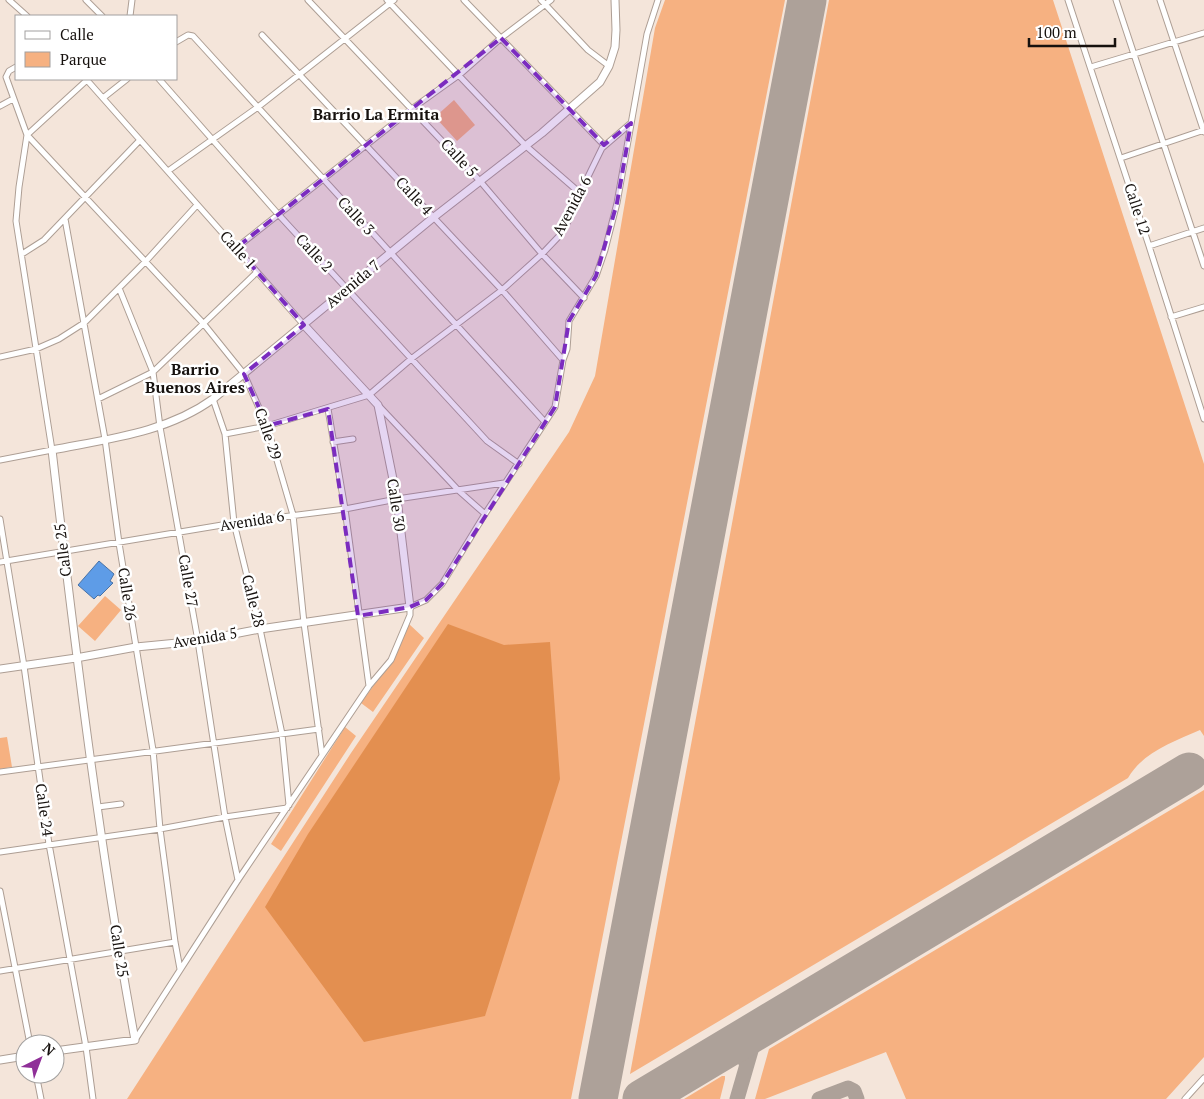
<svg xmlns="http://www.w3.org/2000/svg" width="1204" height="1099" font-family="'PT Serif',serif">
<rect width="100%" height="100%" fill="#f4e5da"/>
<path fill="#f6b181" d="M665,0H785L571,1099H127L351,753L569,432L595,376L655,28Z
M829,0H1053L1204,464V736L1200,730C1173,742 1143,752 1128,778L630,1074Z
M454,100L475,125L457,141L435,117Z
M105,596L121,610L95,641L78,626Z
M409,624L424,638L373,712L361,703L392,660Z
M345,727L356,736L281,851L271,844Z
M7,737L12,767L0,769V738Z
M1204,790V1057L1166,1099H906L886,1052L765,1099H755L769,1049Z
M722,1076H725V1079L720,1099H684Z"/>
<path fill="#e38f50" d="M448,624L504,645L550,642L560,779L485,1016L364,1042L265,907L308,834Z"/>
<path fill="#5e9ce7" stroke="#4872a6" d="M99,561L114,574L110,581L113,583L100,596L98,595L94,599L78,585Z"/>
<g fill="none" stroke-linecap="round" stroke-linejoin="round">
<path stroke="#ada199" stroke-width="15" d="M729,1046L741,1050L746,1063
M737,1099L757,1030
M819,1099L848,1088L854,1091L857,1099"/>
<path stroke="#ada199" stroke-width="39" d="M598,1099L807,0
M642,1099L1189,772"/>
<g stroke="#ad9e94" stroke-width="7">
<path id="street" d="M9,0L27,16
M86,0L102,16
M308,0L480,181L542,254L584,298
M387,0L526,146L580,193
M464,0L604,145
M541,0L588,50L609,66
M1068,0L1149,246L1204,419
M1116,0L1204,266
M1160,0L1204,132
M130,16L132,0
M262,35L502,290L563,360
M176,42L188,35L193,36L544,421
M1091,67L1204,33
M86,79L304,325
M159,79L278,214L487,441L519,464
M87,80L27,135L203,323L244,374L267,426L293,515L304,623L322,755
M103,98L127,79
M0,106L13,99
M1121,158L1204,130
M168,171L258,107L394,0
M65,219L105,439L119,543L153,750L160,829L175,942L180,969
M1149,246L1204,228
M236,248L413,108L459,75L501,38L551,0
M22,254L44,240L140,140
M119,288L153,372L160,427L198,641L225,817L238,880
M1171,317L1204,307
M0,357L36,349L59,339L84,323L146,261L197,205
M98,399L153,372L257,272
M213,399L225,434L234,523L260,629L282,734L289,805
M378,405L459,491L485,514
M328,409L345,509L369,686
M225,434L267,426L369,395L411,359L502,290L542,254L562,233L576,206L580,193L602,148L631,123
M333,442L353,439
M0,460L52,450L16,221L19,187L27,135L6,77L9,71L16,67
M0,519L24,666L49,844L86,1047L93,1099
M0,562L234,523L345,509L397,499L504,483
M0,772L319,729
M98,807L121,804
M0,852L160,829L225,817L287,808
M0,891L30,1044
M0,971L175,942
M135,1040L238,880L369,686L391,660L410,615V607L426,600L442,584L485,514L555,407L563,360L567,349L569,321L596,276L605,250L617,203L647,34L658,0
M36,1074L41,1099
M1185,1099L1204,1078"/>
</g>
<g stroke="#ad9e94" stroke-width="9">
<path id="secondary" d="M0,669L76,658L136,647L198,641L260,629L410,607L397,499L378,405L304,325
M55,1051L135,1040C99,845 75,647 52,450C107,439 166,433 213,399L434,217L542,133L600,82L609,66L615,47L616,30L615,0
M0,1060L25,1056"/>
</g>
<use href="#street" stroke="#fff" stroke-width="5"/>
<use href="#secondary" stroke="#fff" stroke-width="7"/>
</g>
<path fill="#7b2cbf" fill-opacity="0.2" stroke="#7b2cbf" stroke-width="4" stroke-dasharray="10 6" stroke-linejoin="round" d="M501,38L604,145L631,123L617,203L596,276L569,321L555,407L442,584L426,600L410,607L358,616L328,409L267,426L244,374L304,325L236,248Z"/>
<g text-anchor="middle" stroke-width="5" stroke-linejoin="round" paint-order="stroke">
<g font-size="15" fill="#16110e" stroke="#fff">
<text transform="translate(459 158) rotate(47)" y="5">Calle 5</text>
<text transform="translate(414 196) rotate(47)" y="5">Calle 4</text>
<text transform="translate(572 206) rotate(-62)" y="5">Avenida 6</text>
<text transform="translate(1137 209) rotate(72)" y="5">Calle 12</text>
<text transform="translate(356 216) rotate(47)" y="5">Calle 3</text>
<text transform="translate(238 250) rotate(48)" y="5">Calle 1</text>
<text transform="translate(314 253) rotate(47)" y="5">Calle 2</text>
<text transform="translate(353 284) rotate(-40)" y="5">Avenida 7</text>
<text transform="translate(268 434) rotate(71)" y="5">Calle 29</text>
<text transform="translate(396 505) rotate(81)" y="5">Calle 30</text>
<text transform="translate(252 521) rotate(-9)" y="5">Avenida 6</text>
<text transform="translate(63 550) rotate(-97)" y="5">Calle 25</text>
<text transform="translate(188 581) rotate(80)" y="5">Calle 27</text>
<text transform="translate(127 594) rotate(81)" y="5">Calle 26</text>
<text transform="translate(253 601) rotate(76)" y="5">Calle 28</text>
<text transform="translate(205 638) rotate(-9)" y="5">Avenida 5</text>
<text transform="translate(44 810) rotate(82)" y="5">Calle 24</text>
<text transform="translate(119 951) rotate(81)" y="5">Calle 25</text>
</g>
<g font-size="16" font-weight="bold" fill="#16110e" stroke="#fff">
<text x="376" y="120">Barrio La Ermita</text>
<text x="195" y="375">Barrio<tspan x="195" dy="18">Buenos Aires</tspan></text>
</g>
</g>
<rect x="15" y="15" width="162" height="65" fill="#ffffff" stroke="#a2a09f"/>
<rect x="25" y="31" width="25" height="8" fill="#ffffff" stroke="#a2a09f"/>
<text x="60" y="40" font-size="15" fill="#16110e">Calle</text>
<rect x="25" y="52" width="25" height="15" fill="#f6b181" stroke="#a2a09f"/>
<text x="60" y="65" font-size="15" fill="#16110e">Parque</text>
<g transform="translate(40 1059) rotate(42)"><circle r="24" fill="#ffffff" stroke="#a2a09f"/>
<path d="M0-4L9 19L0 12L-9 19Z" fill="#8f2f98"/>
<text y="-8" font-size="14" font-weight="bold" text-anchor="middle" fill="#16110e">N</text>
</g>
<path d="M1029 38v8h86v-8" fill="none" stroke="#16110e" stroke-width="2.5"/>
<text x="1036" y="38" font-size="15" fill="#16110e" stroke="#ffffff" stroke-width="4" paint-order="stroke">100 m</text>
</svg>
